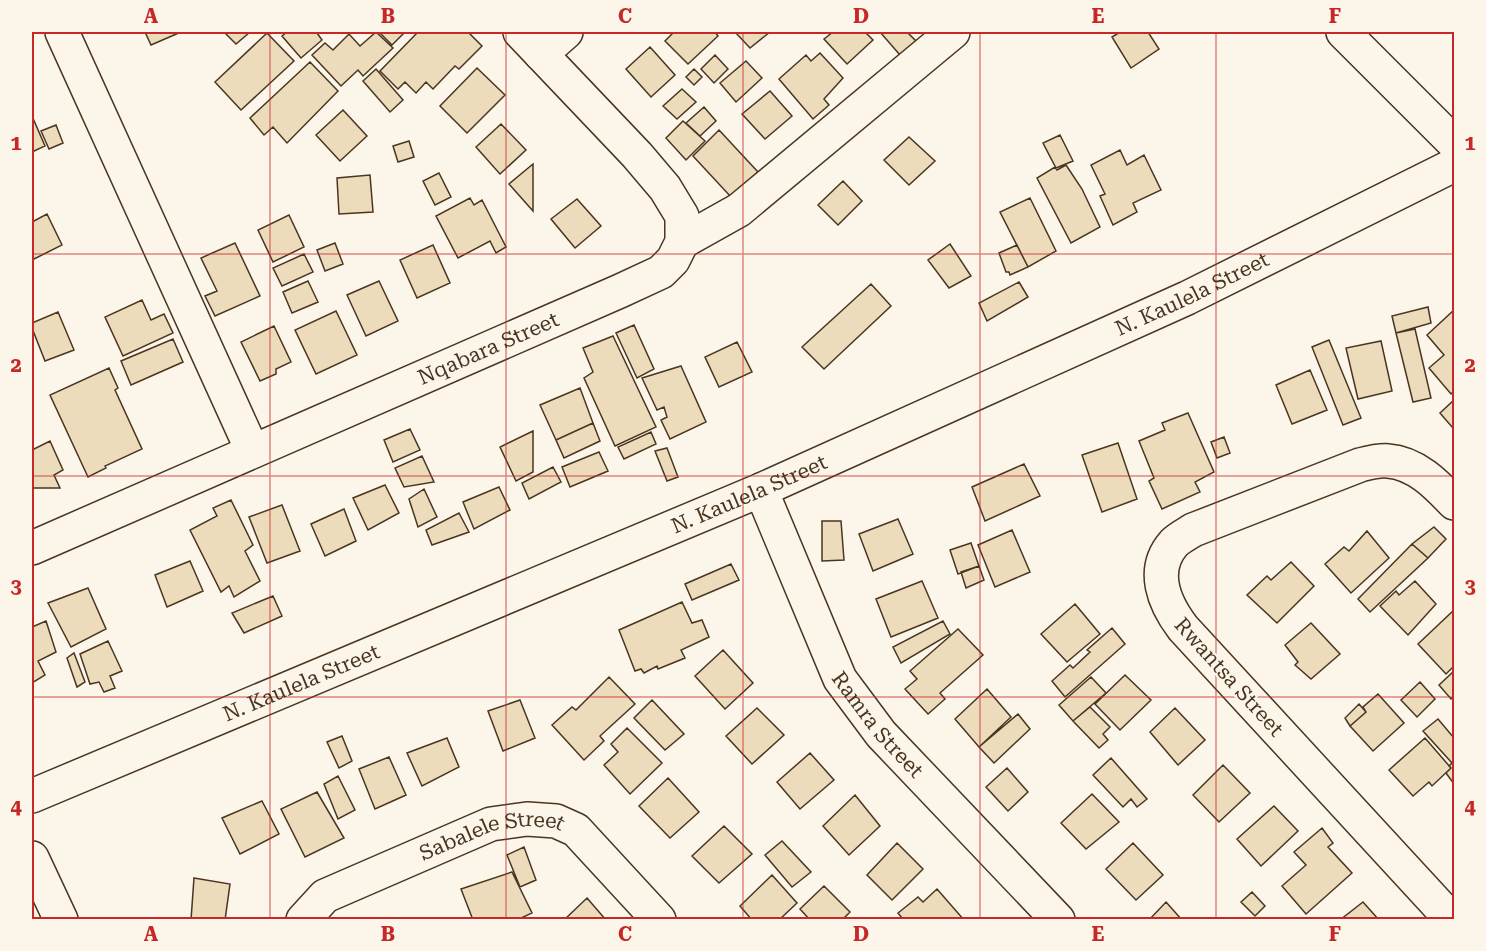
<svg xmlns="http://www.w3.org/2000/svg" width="1486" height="951" font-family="'Roboto Serif',serif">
<rect width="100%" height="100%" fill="#fbf6e9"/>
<path fill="#ecdcbc" stroke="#4a3520" stroke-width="1.5" d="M145,32H181L151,45Z
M224,32H250L236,44Z
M287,32H319L317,33L322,40L301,58L282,36Z
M376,32L393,48L363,76L358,70L341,86L312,55L325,43L333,50L349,34L360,46Z
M379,32H405L392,45Z
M418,32H468L482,46L459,69L455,66L433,89L426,82L416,93L405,82L398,89L380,71Z
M674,32H715L718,36L688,64L665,41Z
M735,32H770L750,48Z
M833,32H865L873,40L847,64L824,39Z
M880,32H907L917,42L900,55Z
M1120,32H1148L1159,49L1131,68L1112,37Z
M267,33L294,61L241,110L215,82Z
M650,47L675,75L651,97L626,69Z
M820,53L843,78L824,99L829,105L813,119L779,79L806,55L811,61Z
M715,55L728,69L714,83L701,69Z
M746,61L762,78L736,102L720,83Z
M310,62L338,91L287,143L273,127L264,135L250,118Z
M477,68L505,95L467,133L440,106Z
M376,69L403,100L390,112L363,81Z
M694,69L702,77L694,85L686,77Z
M682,89L696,102L677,119L663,106Z
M770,91L792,116L765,139L742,114Z
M704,107L716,121L700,136L686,123Z
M343,110L367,136L340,161L316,135Z
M32,116L45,146L32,152Z
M683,121L705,141L686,160L666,138Z
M501,124L526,150L500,174L476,147Z
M56,125L63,143L49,149L41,131Z
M719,130L758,172L731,197L693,156Z
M1060,135L1073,161L1056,168L1043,143Z
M909,137L935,161L909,185L884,160Z
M409,141L414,157L398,162L393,146Z
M1120,150L1127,165L1144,155L1161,190L1133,203L1137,212L1113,225L1100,196L1105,194L1091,165Z
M533,164V211L509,184Z
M1066,165L1082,189L1100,227L1071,243L1037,178L1055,167L1057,170Z
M439,173L451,197L435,205L423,181Z
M370,175L373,212L339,214L337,178Z
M843,181L862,201L838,225L818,205Z
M470,198L474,205L482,200L506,247L496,253L490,241L458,258L436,216Z
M1030,198L1056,251L1028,267L1000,212Z
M577,199L601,226L575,248L551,219Z
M47,214L62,245L32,260V222Z
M289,215L304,247L273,262L258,230Z
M235,243L260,296L215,316L205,296L217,291L201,258Z
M335,243L343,264L325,271L317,250Z
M950,244L971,276L949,288L928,260Z
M433,245L450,283L417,298L400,260Z
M1017,245L1028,267L1010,275L1009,272H1006L999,253Z
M304,254L313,272L282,286L273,268Z
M308,281L318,302L292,313L283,292Z
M379,281L398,321L366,336L347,295Z
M1019,282L1028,297L987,321L979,303Z
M871,284L891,306L824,369L802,347Z
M142,300L151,320L164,314L173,333L123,356L105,317Z
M1428,307L1431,323L1396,333L1392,316Z
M1454,310V391L1451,394L1429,368L1444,355L1427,335Z
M336,311L357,355L316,374L295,330Z
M58,312L74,350L45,361L32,328V323Z
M634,325L654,369L637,378L616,333Z
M274,326L291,362L276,369V374L260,381L241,342Z
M1415,329L1431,398L1413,402L1396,333Z
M613,336L656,427L615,446L584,378L593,372L583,348Z
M173,339L183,362L131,385L121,361Z
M1329,340L1361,418L1343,425L1312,347Z
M1381,341L1392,391L1358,399L1346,348Z
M737,342L752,372L719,387L705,357Z
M681,366L706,422L670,439L661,420L667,417L664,407L657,410L642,378Z
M109,368L118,388L115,390L142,449L105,466L106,468L88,477L50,395Z
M1310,370L1327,410L1292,424L1276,385Z
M580,388L593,423L556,440L540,405Z
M1454,400V425L1452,427L1440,413Z
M1188,413L1214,472L1195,482L1200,492L1162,509L1149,481L1154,478L1139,441L1165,430L1162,423Z
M593,423L600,441L564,458L556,440Z
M410,429L420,450L393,462L384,440Z
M533,431V472L516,481L500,447Z
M651,432L656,444L624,459L618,447Z
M1224,437L1230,453L1217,458L1211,442Z
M50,441L63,470L54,475L60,488H32V450Z
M1118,443L1137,499L1102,512L1082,455Z
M667,448L678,477L667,481L655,451Z
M599,452L608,471L570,487L562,467Z
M422,456L434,482L404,487L395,468Z
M1024,464L1040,496L985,521L972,487Z
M553,467L561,482L529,499L522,483Z
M385,485L399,513L368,530L353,498Z
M499,487L510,510L474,529L463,502Z
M424,489L437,517L418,527L409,499Z
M231,500L253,545L245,551L260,581L234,597L229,586L221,592L190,530L217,516L213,508Z
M282,505L300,551L267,563L249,517Z
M344,509L356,541L325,556L311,524Z
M459,513L469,532L432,545L426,530Z
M898,519L913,554L873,571L859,534Z
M822,521H841L844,560L822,561Z
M1434,527L1446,539L1428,558L1412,544Z
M1012,530L1030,572L995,587L978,545Z
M1367,531L1389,558L1351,593L1325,564L1344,547L1349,551Z
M971,543L979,566L958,574L950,550Z
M1412,544L1428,558L1370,612L1358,599Z
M190,561L203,591L167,607L155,575Z
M1291,562L1314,586L1277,623L1247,595L1267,576L1271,580Z
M731,564L739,580L692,600L685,584Z
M979,566L984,580L966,588L961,572Z
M922,581L938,618L891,637L876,599Z
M1415,581L1436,604L1408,635L1380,606L1396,591L1399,595Z
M88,588L106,629L71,647L48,603Z
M273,596L282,616L244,633L232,613Z
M682,602L692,623L702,620L709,637L681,650L685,658L658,669L657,666L644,673L641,669L635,671L619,630Z
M1075,604L1100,634L1067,662L1041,634Z
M1454,610V666L1446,674L1418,644Z
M46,621L56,652L38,661L45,675L32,683V627Z
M943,621L950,634L901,663L893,647Z
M1311,623L1340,654L1311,679L1295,665L1298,662L1285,645Z
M1112,628L1125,644L1065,697L1052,681L1070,665L1073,668L1090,652L1087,650Z
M958,629L983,655L940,693L945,699L928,714L905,689L917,679L910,671Z
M108,641L122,671L110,676L115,688L104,692L99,682L90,684L80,654Z
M723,650L753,683L725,709L695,676Z
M74,653L85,682L77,687L67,658Z
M1454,671V696L1451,699L1439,685Z
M1125,675L1151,700L1120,730L1095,704Z
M609,677L635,704L600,736L604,741L584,760L552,725L572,707L576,710Z
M1091,677L1106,693L1073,721L1059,705Z
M1420,682L1435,699L1417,717L1401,700Z
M987,689L1011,717L979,747L955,719Z
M1378,694L1404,723L1373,751L1350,726L1366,712L1363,707Z
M520,700L535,738L503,751L488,711Z
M652,700L684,734L665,750L634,718Z
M1359,704L1366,712L1350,726L1345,718Z
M1090,707L1110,727L1103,734L1108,740L1099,748L1073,721Z
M757,708L784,735L752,764L726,736Z
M1175,708L1205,740L1178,765L1150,732Z
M1018,714L1030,729L994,763L979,747Z
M1438,719L1454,738V784L1446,773L1451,768L1449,766L1452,763L1423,731Z
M627,728L662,763L630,794L604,765L618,752L611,744Z
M342,736L352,761L339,768L327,742Z
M447,738L459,767L422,786L407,753Z
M1425,738L1451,768L1432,786L1429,782L1413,796L1389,770Z
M810,753L834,780L800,809L777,782Z
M389,757L406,795L375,809L359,769Z
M1111,758L1147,799L1137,807L1131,799L1123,807L1093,775Z
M1223,765L1250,793L1219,822L1193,795Z
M1007,768L1028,792L1008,811L986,787Z
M338,776L355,810L338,819L324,784Z
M668,778L699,812L670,838L639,806Z
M317,792L344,838L305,857L281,809Z
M1092,794L1119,822L1086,849L1061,823Z
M855,795L880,826L849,855L823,826Z
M262,801L279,834L240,854L222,818Z
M1274,806L1298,831L1261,866L1237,839Z
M724,826L752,854L719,883L692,856Z
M1322,828L1333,843L1328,847L1352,873L1306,914L1282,886L1306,865L1294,852Z
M782,841L811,872L792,887L765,855Z
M897,843L923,869L892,900L867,875Z
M1133,843L1163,875L1136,900L1106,869Z
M524,847L536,880L520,887L507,855Z
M512,872L532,913L517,920H502L501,918L473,920L461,889Z
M772,875L797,903L779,920H752L740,906Z
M194,878L230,884L225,920H191Z
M824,886L850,912L842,920H810L800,909Z
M937,889L964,920H900L902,918L898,913L918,897L923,902Z
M1252,892L1265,906L1255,916L1241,902Z
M587,898L606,920H564Z
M1166,902L1182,920H1149Z
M1363,902L1379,920H1340Z"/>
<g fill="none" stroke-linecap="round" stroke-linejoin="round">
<g stroke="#4a3520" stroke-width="36">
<g id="minor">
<path d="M62,32L252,450"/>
<path d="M1343,32L1454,143"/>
<path d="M541,54L566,32"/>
<path d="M682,242L739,210L953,32"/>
<path id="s1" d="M761,490L840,679L881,734L1058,920"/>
<path id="s2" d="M32,548L620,291L661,272L673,260L682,242V216L665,188L637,155L520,32"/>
<path id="s3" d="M32,796L761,490L1187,298L1454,165"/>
<path d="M32,858L61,920"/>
<path id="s4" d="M303,920L325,896L491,824L527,819L556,821L576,830L659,920"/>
<path d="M1452,920L1183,628C1164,603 1150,570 1174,543C1179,538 1187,534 1193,530L1360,465C1368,463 1379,460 1388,461C1416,463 1437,485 1454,503"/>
</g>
</g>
<use href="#minor" stroke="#fbf6e9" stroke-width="33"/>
</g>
<path fill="none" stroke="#c62828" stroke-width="1.5" stroke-opacity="0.55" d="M270,32V920M506,32V920M743,32V920M980,32V920M1216,32V920M32,254H1454M32,476H1454M32,697H1454"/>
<g text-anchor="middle" stroke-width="4.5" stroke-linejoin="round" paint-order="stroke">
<g font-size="21" fill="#4a3520" stroke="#fbf6e9">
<text dy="7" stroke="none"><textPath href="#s3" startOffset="1264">N. Kaulela Street</textPath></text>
<text dy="7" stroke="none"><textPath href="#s2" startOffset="498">Nqabara Street</textPath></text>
<text dy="7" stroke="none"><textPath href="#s3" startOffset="778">N. Kaulela Street</textPath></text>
<text transform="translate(1229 677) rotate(48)" y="7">Rwantsa Street</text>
<text dy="7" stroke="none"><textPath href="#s3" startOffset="292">N. Kaulela Street</textPath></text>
<text dy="7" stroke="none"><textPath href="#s1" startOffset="264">Ramra Street</textPath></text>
<text dy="7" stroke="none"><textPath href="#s4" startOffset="212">Sabalele Street</textPath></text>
</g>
</g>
<rect width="1486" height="951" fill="none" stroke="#fbf6e9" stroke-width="66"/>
<rect x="33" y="33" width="1420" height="885" fill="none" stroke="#c62828" stroke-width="2"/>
<g font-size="20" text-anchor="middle" font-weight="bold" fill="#c62828">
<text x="151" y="23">A</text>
<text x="388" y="23">B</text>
<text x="625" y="23">C</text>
<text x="861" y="23">D</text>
<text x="1098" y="23">E</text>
<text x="1335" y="23">F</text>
<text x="16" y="150">1</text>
<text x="1470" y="150">1</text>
<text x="16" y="372">2</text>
<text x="1470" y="372">2</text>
<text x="16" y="593">3</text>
<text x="1470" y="593">3</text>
<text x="16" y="814">4</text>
<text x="1470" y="814">4</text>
<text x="151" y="941">A</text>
<text x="388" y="941">B</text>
<text x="625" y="941">C</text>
<text x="861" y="941">D</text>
<text x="1098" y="941">E</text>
<text x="1335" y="941">F</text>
</g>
</svg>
